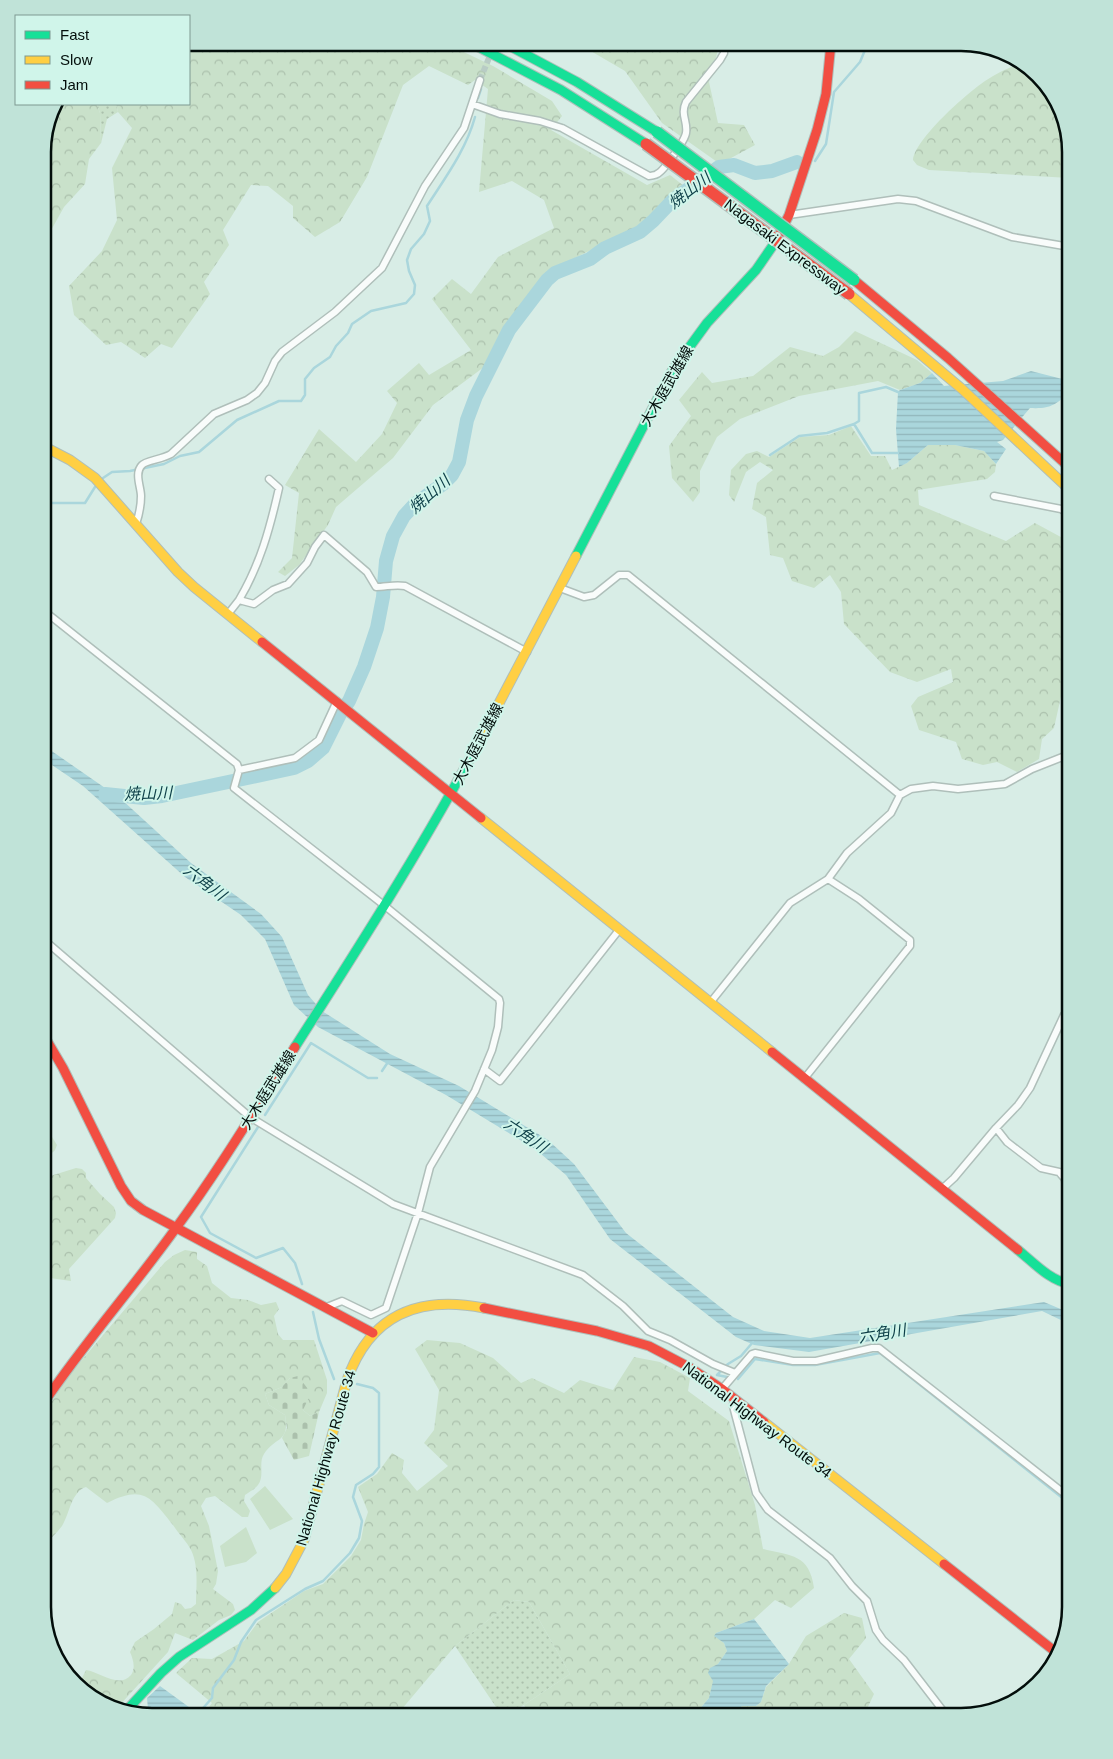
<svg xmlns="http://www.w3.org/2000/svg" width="1113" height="1759" font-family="Helvetica,'Noto Sans JP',sans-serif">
<defs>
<pattern id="grass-dots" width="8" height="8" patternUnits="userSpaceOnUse" patternTransform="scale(1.25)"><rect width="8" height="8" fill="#c9e1ca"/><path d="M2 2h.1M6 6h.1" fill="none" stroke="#abc0ac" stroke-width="1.8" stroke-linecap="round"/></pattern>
<pattern id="forest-crowns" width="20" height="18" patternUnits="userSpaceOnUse" patternTransform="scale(1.25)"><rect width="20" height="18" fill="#c9e1ca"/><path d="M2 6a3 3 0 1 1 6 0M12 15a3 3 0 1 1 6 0" fill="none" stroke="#abc0ac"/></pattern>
<pattern id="cemetery-stones" width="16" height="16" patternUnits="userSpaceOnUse" patternTransform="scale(1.25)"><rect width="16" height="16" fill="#c9e1ca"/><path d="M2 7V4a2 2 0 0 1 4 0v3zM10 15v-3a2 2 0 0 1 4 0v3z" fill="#abc0ac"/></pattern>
<pattern id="water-rules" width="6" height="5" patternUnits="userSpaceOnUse" patternTransform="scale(1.25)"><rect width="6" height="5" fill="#aad6dc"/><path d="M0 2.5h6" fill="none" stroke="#91b6bb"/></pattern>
</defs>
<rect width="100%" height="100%" fill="#d8ede6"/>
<path fill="url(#grass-dots)" d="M97,104H116L118,112L107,119L101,143L100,113Z
M514,1600L529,1602L570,1674L524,1705L502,1716L455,1646Z"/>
<path fill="url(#forest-crowns)" d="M189,43H445L493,66L552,101L562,116L551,130L647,185L670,175L684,186L647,222L551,270L499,337L484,367L433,405L393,458L336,507L328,525L299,565L285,576L278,572L292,558L299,493L285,485L319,429L356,462L382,434L397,403L387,391L419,363L429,375L471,350L432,299L452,279L471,294L498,257L554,228L544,200L512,181L479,192L488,89L475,80L468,85L429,66L403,85L367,177L340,222L315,237L293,218V206L268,186L251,185L223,230L229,245L204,282L210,294L172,348L161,344L145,358L121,342L106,345L74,315L69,286L102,251L117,220L112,168L132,128L118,112L116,104H189Z
M577,43H720L709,82L718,123L744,125L755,145L720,164L662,123L625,71Z
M1022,62L1059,103L1070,152V178L929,170L917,165L913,160C915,139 967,93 985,81C997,73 1009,68 1022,62Z
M55,104H97L100,113L101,143L89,159L85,184L64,207L49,234L43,239C43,203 36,133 55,104Z
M855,331L917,360L932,373L920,383L900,390L878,381L799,396L740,419L717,437L700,471V492L693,502L672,478L669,446L691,416L679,400L702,372L712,383L753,376L790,347L823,356L839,347Z
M851,426L871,456H885L892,470L907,463L928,445H955L984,451L996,464L995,472L987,479L918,490L919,505L1006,541L1035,523L1070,542V656L1054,728L1042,739L1039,759L1017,772L997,762L983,765L962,759L956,742L919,730L911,706L918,697L953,682L951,669L917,682L890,672L844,624L841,592L830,575L814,588L792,581L783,558L770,555L766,517L752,509L757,483L773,470L760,462L746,472L734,502L729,495L731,470L746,454L757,451L769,457L800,437L829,435Z
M43,1114L47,1129L57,1145L55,1150L43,1161Z
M76,1168L82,1169L86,1173V1178L100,1194L114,1207L116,1213L115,1218L69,1269L71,1281L43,1277V1176L47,1177Z
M185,1250L197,1252V1259L207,1266L212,1283L231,1298L248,1300L261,1305L276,1302L279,1309L274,1316L278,1334L283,1340H314L327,1380V1393L319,1412L310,1416L303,1410L290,1378L282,1387L265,1394L269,1405L285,1415C290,1443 276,1436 264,1454C258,1463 265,1476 258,1485C255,1489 249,1492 245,1495L244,1501L250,1511L248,1517H242L215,1496L206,1498L201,1506L209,1526L218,1571L216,1584L213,1589L233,1604L235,1610L231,1615L219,1620L193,1640L175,1633L168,1652L118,1707L92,1698L79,1684L86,1670C100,1672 119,1689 131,1675C136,1668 133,1659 130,1652L135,1642L154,1629L172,1614L175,1602L181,1604L185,1609L191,1608L196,1604C196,1587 199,1566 191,1550C187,1542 178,1533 173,1525C150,1496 143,1485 107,1503L86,1487C71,1492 70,1513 62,1526C57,1533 49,1540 43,1546V1415L70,1374L165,1262L174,1255Z
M427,1340L460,1343L493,1358L521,1383L532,1378L564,1393L580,1380L613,1390L634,1357L660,1362L690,1378L688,1391L729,1421L755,1505L763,1549C792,1556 809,1554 814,1588L791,1608L775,1600L754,1619L716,1633L715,1636L724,1643L727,1651L718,1664L709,1698L698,1711V1716H530L524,1705L570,1674L529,1602L514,1600L455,1646L396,1716H202L212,1703L176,1673L192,1658L212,1659L244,1641L258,1622L304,1591L323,1584L351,1556L361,1540L364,1524L368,1512L358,1487L377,1474L392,1453L404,1460L402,1473L417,1491L448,1466L424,1443L434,1430L439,1390L415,1349Z
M844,1613L862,1618L866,1638L849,1659L874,1694L866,1711L870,1716H731L742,1706H756L761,1702L766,1687L789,1664L806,1636Z"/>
<path fill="url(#cemetery-stones)" d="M298,1376L311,1393L303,1410L310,1416L319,1412L309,1456L294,1460L282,1438L287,1428L285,1415L269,1405L265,1394L282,1387L290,1378Z"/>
<path fill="#c9e1ca" d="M265,1486L293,1519L270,1530L250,1499Z
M246,1527L257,1553L246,1562L225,1567L220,1546Z"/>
<path fill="url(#water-rules)" d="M1031,371L1070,381V392C1055,405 1051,409 1030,408L1003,440L997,442L1006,449L996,464L984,451L955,445H928L907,463L899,467L896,429L898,392L900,390L920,383L932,373L944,386L1003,381Z
M43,745L121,799L191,863L261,914L282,937L308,995L322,1011L390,1054L459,1086L548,1140L574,1164L626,1233L733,1317L764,1331L810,1338L1044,1302L1070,1313V1330L1065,1322L1042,1311L809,1352L754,1345L736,1337L610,1239L566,1175L535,1149L446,1095L318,1027L294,1005L265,939L241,915L185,877L83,786L43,759Z
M754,1619L789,1664L766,1686L761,1702L756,1706H742L731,1716H698V1711L709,1698L713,1681L708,1673L710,1668L718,1664L727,1651L724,1643L714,1636L716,1633Z
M160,1686L193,1710L195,1716H146L148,1709L147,1698Z"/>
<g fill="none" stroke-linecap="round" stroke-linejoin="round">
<path stroke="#aad6dc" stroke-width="2.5" d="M478,98L481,89
M815,161L826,144L834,92L860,62L865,50L864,43
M854,424L859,421V393L886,387L898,392
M770,455L799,436L827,433L854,424L872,453H898
M103,478L112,472L130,471L164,464L180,456L199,452L237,420L279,401H301L305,395V379L314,368L330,357L336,346L348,333L352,324L371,311L406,303L414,294L415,285L409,271L407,260L411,249L424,234L430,221L427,206C445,178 466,150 475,117
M43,505L50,503H85L95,487
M382,1071L388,1062
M265,1115L311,1043L368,1078H377
M258,1127L201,1217L210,1233L256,1258L283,1248L295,1263L302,1284
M313,1312L319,1339L334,1379
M727,1377L717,1375L728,1364L741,1356L753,1342
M738,1379L755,1359L793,1365H815L880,1353L1070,1504
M196,1716L212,1698L213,1688L234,1660L241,1642L256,1620L305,1589L323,1581L350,1553L359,1538L362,1521L353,1497L356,1485L373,1474L379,1467V1393L373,1388L357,1384"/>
<path stroke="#aad6dc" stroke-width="14" d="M105,794L144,798L162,796L294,768L308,761L323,748L340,714L349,701L364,667L377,628L383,597L386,561L393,536L404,516L415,504L443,484L452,475L459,462L467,420L476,396L509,330L547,280L555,273L590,259L605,248L640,232L653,221L673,200L719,167L734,165L755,173L772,171L797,162"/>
<path stroke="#b8ccc5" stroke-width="6" stroke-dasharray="6 3" stroke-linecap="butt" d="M480,80L495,43"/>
<g stroke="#afbfba" stroke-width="9">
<path id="street" d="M472,104L500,114L540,121L562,128L649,176C650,176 656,175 657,174C664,171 685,140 686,133C688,121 680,115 686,102L720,60L724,53V43
M789,215L898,199L916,201L1012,237L1070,247
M994,496L1061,509L1070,515
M136,524C139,515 141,506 141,496C141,487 134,473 142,465C145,461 163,459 171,454L214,414L247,400L257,393L265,383L275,361L282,352L335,312L382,268L425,186L464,128L480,80
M560,588L584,597L594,595L619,575H628L900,795
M239,600C260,565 270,528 279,488L269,479
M43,610L237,764L239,770L234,788L385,906L499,999L500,1003L498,1027L492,1050L475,1091L430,1167L418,1213L386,1308L371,1315L342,1301L327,1307
M228,614L239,600L254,604L273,590L288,584L307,563L315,547L324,535L367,572L376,587C386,587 395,584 405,586L527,652
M239,770L295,758L319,740L337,701
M1070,903L1069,892L1070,867
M43,939L250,1117L393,1204L583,1275L623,1306L648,1331L670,1340L713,1364L735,1373
M710,1003L790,903L828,879L847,853L891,813L900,795L911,789L933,786L958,789L1005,784L1032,769L1070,754
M484,1069L500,1081L619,930
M804,1079L910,946V940L859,899L828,879
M996,1128L1007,1142L1041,1168L1059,1172L1065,1179L1067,1196L1070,1199
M942,1189L954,1178L996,1128L1018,1105L1030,1088L1064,1015L1069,1010L1070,1006
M722,1389L752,1354L755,1353L793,1361H816L872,1348H879L1070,1498
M734,1399L733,1406L756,1493L768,1510L830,1558L852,1586L867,1601L876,1630L883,1640L904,1660L947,1716"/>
</g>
<g stroke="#afbfba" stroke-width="11">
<path id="fast" d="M471,43L561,90L646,144
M504,43L577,82L657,132
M576,556L672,371L707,323L756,270L776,241
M295,1047C357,950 419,853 474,751
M1018,1250C1033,1262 1050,1281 1070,1284
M127,1710L161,1673L179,1657L251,1610L275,1588"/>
</g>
<g stroke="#afbfba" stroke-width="11">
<path id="slow" d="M849,294L962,389L1070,490
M43,446L70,460L95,478L178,572L194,587L262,642
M474,751L576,556
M481,818L772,1052
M764,1422L944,1564
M275,1588L286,1574L304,1540L347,1380C370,1315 418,1295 484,1308"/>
</g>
<g stroke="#afbfba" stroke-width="11">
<path id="jam" d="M776,241L789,215L817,130L826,94L831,43
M854,280L948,358L1070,468
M262,642L481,818
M43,1034L63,1068L121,1186L131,1201L143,1210L373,1333
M772,1052L1018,1250
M484,1308L597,1331L649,1346L689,1367L722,1389L764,1422
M43,1404C84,1343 133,1288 176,1228C219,1170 256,1108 295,1047
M944,1564L1057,1653"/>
</g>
<use href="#street" stroke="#f9fcfb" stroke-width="6"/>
<use href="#fast" stroke="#16e098" stroke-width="9"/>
<use href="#slow" stroke="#ffcf43" stroke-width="9"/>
<use href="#jam" stroke="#f24e42" stroke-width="9"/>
<g stroke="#afbfba" stroke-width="14" stroke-linecap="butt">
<path id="fast-bridge" d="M657,132L854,280"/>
</g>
<g stroke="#afbfba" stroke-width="14" stroke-linecap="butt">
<path id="jam-bridge" d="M646,144L849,294"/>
</g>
<use href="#fast-bridge" stroke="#16e098" stroke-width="11"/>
<use href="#jam-bridge" stroke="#f24e42" stroke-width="11"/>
</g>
<g text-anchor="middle" stroke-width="4" stroke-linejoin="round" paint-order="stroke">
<g font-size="15" fill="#030e0b" stroke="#d0f5ea">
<text transform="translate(785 247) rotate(37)" y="5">Nagasaki Expressway</text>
<text transform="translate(667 386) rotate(-60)" y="5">大木庭武雄線</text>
<text transform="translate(478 744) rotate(-62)" y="5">大木庭武雄線</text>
<text transform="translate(268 1090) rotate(-58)" y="5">大木庭武雄線</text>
<text transform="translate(757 1420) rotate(37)" y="5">National Highway Route 34</text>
<text transform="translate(326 1458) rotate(-74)" y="5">National Highway Route 34</text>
</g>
<g font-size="16" font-style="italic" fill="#0c3e47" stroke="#d0f5ea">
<text transform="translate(689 190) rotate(-37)" y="6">焼山川</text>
<text transform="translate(429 494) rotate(-41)" y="6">焼山川</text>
<text transform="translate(148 793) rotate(-2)" y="6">焼山川</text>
<text transform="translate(205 882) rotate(37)" y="6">六角川</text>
<text transform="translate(526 1135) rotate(34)" y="6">六角川</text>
<text transform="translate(882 1333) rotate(-9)" y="6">六角川</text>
</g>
</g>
<path d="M0 0H1113V1759H0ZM152 51H961A101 101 0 0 1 1062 152V1607A101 101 0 0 1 961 1708H152A101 101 0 0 1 51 1607V152A101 101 0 0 1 152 51Z" fill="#c0e3d8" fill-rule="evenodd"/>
<path fill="none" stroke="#030e0b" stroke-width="2.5" d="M152 51H961A101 101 0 0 1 1062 152V1607A101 101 0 0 1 961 1708H152A101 101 0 0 1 51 1607V152A101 101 0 0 1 152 51Z"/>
<rect x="15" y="15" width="175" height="90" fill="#d0f5ea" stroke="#7e9991"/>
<rect x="25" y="31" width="25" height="8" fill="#16e098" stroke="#7e9991"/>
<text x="60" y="40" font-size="15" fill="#030e0b">Fast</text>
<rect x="25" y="56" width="25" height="8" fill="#ffcf43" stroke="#7e9991"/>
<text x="60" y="65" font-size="15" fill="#030e0b">Slow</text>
<rect x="25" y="81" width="25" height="8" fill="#f24e42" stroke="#7e9991"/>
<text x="60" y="90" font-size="15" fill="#030e0b">Jam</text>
</svg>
